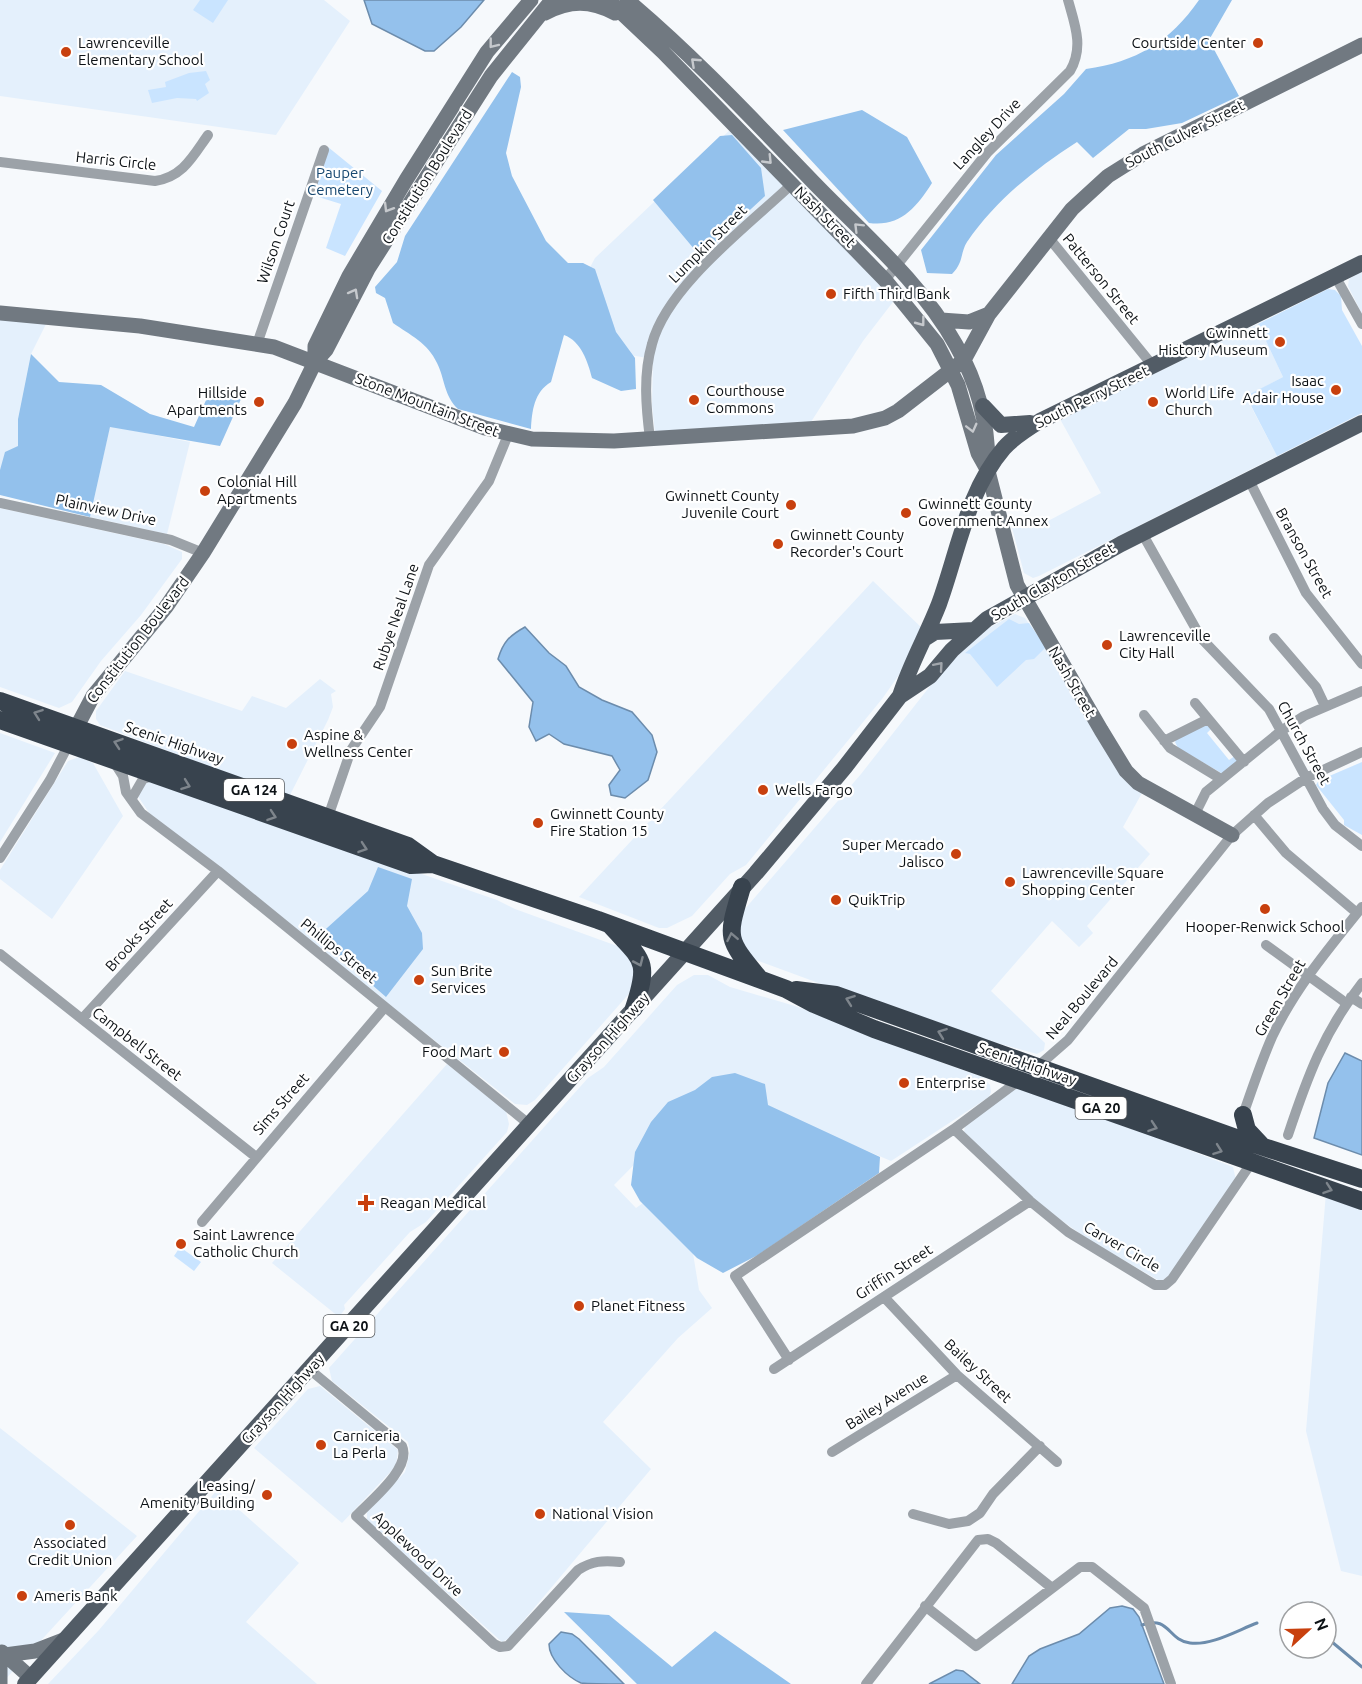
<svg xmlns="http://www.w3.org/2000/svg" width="1362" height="1684" font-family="Ubuntu,sans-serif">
<rect width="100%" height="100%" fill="#f6f9fc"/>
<path fill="#e4f0fc" d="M0,0H324L350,21L276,135L0,96Z
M732,128L896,298L863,341L809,425L655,433L652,405L653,359L596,349L578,290L595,258Z
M1362,271V314L1348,286L1349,279Z
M0,319L47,322L31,354L18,419V446L0,470Z
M1258,324L1283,377L1246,397L1277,456L1039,576L1033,578L1024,573L1012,528L1048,521L1101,493L1060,419Z
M110,426L190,442L167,534L90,517Z
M0,508L164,544L182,552V559L141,615L101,661L72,702L59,708L0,687Z
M873,581L923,629L901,672L882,699L746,865L730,874L692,916L667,928H659L579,897Z
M1015,614L1025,618L1142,793L1123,827L1150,854L1087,926L1093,933L1079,947L1052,921L991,991L1045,1043L1044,1050L1037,1054L941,1028L745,956L739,950L738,917L861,774L945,667L987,629Z
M125,671L242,711L252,696L286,708L320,679L336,691L331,694L333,707L328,720L289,797L100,725L96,719V711Z
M0,733L55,753L0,842Z
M79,757L93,763L123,816L52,919L0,879V870L68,761Z
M150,780L497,900L515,909L620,947L633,956L635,987L535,1100L527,1105L515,1104L152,817L137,795L138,788Z
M694,975H708L730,987L795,1006L916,1050L943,1063L983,1077L990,1085L991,1092L989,1097L891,1161L713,1085L614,1185L636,1208L650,1198L691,1241L699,1290L712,1308L678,1338L603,1422L651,1469L509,1638L502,1642L367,1521V1512L405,1472L410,1451L408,1442L332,1381L329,1368L588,1078L604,1067L677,985Z
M447,1064L506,1111L509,1124L507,1132L426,1222L410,1232L344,1305L345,1309L339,1317L272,1263Z
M1019,1086L1141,1128L1176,1145L1233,1167L1236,1180L1171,1274L1162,1281L1158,1280L1092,1242L1037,1203L964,1132L965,1126Z
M1326,1193L1362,1206V1576L1341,1571L1306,1431Z
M320,1386L398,1450L396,1466L342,1523L254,1448L308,1389Z
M0,1428L137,1536L1,1684H0Z
M217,1490L299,1563L246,1622L317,1684H48L99,1630Z"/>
<path fill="#c9e4ff" d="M200,0H228L213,23L193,10Z
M206,71L210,80L205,84L209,93L197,101L196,99L177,98L152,103L148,90L166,87L165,82L189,73Z
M328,147L382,191L345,256L326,248L341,204L312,195Z
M1328,289L1335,290L1341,296L1342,310L1362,346V413L1277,456L1246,396L1283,377L1258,324Z
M1009,619L1019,624L1029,623L1046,647L1034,659L1026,660L997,687L970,654L965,653Z
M1207,723L1212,728L1207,733L1229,760L1235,756L1239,762L1223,774L1178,748L1175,742L1177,738Z
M1362,762V835L1344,825V820L1316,785L1322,775L1327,777Z
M180,1247L201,1262L194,1271L174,1256Z"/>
<path fill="#93c1ec" d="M1199,0H1232L1209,40L1239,96L1182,123L1146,129H1129L1093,158L1077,142C1035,169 996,200 967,242C960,253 964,262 952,274L927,273L921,250L996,155L1064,94L1086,69C1136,62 1170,42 1199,0Z
M512,72L520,77L521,87L506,153L512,176L546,241L568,263H583L595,269L616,332L635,358L636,389L621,391L592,378C588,362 581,341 564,335L551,382C534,392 532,411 531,429L458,409C444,396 445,379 437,363C428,343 410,335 393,323L385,298L376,293L375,287L397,262L405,236Z
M862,110L907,137L932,183C916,208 900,227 869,223L783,130Z
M732,135L761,168L765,196L700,256L653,200L720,136Z
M31,354L59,382L101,385L150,414L194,427L207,398L245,390L220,446L110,427L90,517L0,495V470L5,452L18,446V419Z
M378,867L412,879L407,906L422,933L423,949L386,997L317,937L368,891Z
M735,1073L765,1084L768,1105L880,1157L879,1173L758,1255L723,1273L697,1258L640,1201L631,1185L635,1152L651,1122L668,1102L695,1090L712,1077Z
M564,1612L609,1615L672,1667L715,1631L791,1684H637Z"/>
<path fill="#94c1ec" stroke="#6c8cac" stroke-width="1.5" d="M364,0H484L461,27L434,51H425L372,24Z
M525,627L549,653L566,666L579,687L602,700L632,712L652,735L657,752L648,780L625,798L611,795L609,785L620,770L612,756L564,744L549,734L536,741L529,727L533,702L498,659C503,642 509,636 525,627Z
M1345,1053L1362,1061V1155L1314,1138L1328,1083Z
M1122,1606L1133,1609L1139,1617L1164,1684H1012L1029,1656L1040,1649L1079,1634L1110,1608Z
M561,1632L572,1634L579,1639L624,1684C612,1684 591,1684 581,1683C567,1677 549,1659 549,1644Z
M956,1670L963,1671L980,1684H929Z"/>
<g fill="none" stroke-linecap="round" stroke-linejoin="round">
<path stroke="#6c8cac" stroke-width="3" d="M1294,1607L1312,1603L1315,1612
M1142,1625C1170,1615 1167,1640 1190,1643C1211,1646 1238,1630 1257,1623
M1326,1637L1362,1667"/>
<path stroke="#9ca2a8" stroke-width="10" d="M0,162L155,181C183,177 193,156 208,135
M1049,238L1153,366
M1335,276L1362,324
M885,280L987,153L1070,71C1084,47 1075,25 1068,0
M257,344L324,150
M650,439C646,407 643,375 652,344C667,286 749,225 792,184
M1249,480L1306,593L1362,664
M0,503L171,540L203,553
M1142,533L1201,638L1269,709L1323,809L1335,825L1362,846
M1274,638L1316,687L1325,706
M1195,703L1244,762
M1144,715L1170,748L1221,779
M1164,741L1208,719
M114,762L123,776L126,792L141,813L218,871L530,1125
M132,798L143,779L156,775
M1254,815L1286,853L1357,913
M1194,816L1206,792L1281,731L1304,716L1362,691
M328,817L351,750L380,707L429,565L489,481L508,435
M0,858L50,780L69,744
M1266,945L1346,1003
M0,954L256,1157
M1351,997L1362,1004
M82,1019L218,871
M1036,1068L1068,1040L1232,835L1268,803L1306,778L1362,752
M1243,1115C1252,1089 1261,1062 1272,1037C1295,988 1329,948 1362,907
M954,1129L1030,1201L1068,1232L1155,1285H1165L1172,1279L1252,1162
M1288,1135C1307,1078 1324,1031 1362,983
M202,1222L385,1007
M884,1297L957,1375L1057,1462
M789,1360L735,1276L954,1129L1021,1079
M309,1369L402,1446C412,1468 370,1501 356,1516L494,1644L500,1647L508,1646L578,1570C592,1561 603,1560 620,1562
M774,1369L1030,1201
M832,1452L957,1375
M913,1514L949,1524L968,1521L980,1513L993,1494L1040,1446
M925,1606L976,1646L1080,1567H1092L1144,1608L1171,1684
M866,1684L978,1540L988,1539L996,1543L1052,1588"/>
<path stroke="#717981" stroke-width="15" d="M608,0L663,52L885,280L937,344L958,385L978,453L988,471L1017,585L1101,730L1126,771L1138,783L1232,835
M627,0C695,57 756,123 819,188C867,237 922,284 956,345C979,385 989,425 988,471
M545,13C570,0 590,0 615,13
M0,313L140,326L274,347L485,428L532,439L614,441L853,426L885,418L898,411L964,360L989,314L1072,209L1108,176L1143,154L1362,45
M941,320L969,322L989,314
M315,362V346L349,276L406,180L487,52L531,0
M72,736L93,696L166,607L203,553L295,403L315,362L326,350L368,269L491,76L552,0
M2,1652L30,1677
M5,1655L35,1651L66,1639
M0,1663V1684"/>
<path stroke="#525c66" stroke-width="16" d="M983,406L1001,425L1030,423
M924,639L935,632L974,630
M900,696C910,664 927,635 939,604C958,552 967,491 1004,448C1014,437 1027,429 1040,421L1362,263
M25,1684L756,873L845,767L900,696L930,676L952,650L987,619L1121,544L1362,423"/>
<path stroke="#38434e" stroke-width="18" d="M0,701L408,846L433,864L598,920L786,989L814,1004L874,1029L1362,1201
M0,720L411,865L433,864
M742,887C727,938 725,937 759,978
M611,926C643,961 650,960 634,1008
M796,990L836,995L1236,1138L1362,1179
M1243,1115L1247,1130L1261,1145"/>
</g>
<defs><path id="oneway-chevron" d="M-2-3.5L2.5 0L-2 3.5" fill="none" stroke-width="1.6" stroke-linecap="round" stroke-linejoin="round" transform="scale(1.5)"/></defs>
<g stroke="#c6c9cd">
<use href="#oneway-chevron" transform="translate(493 44) rotate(128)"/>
<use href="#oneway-chevron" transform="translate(695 62) rotate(-137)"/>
<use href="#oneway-chevron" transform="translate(768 160) rotate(46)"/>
<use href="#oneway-chevron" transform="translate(388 208) rotate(121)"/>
<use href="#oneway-chevron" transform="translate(858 227) rotate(-135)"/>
<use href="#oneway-chevron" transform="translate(354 293) rotate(-61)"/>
<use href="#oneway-chevron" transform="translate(921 322) rotate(53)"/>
<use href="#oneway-chevron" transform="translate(972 428) rotate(76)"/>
</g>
<use stroke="#a0a5ab" href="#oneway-chevron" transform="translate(939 666) rotate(-49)"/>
<g stroke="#7e858c">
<use href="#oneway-chevron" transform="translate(38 714) rotate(-160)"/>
<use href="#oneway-chevron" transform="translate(118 743) rotate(-161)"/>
<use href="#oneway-chevron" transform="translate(186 785) rotate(20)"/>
<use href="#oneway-chevron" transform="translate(272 816) rotate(19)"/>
<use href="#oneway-chevron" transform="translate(363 848) rotate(19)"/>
<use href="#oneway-chevron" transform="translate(732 937) rotate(-101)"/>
<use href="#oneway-chevron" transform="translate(639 962) rotate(66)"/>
<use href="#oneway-chevron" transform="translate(850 1000) rotate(-160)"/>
<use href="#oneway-chevron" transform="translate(942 1033) rotate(-160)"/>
<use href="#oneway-chevron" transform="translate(1153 1127) rotate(19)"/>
<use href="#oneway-chevron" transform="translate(1218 1150) rotate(20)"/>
<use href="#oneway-chevron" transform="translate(1328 1189) rotate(19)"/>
</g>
<g fill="#c8400e" stroke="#fff" stroke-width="2">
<circle cx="1258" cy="43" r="6"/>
<circle cx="66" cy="52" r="6"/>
<circle cx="831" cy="294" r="6"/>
<circle cx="1280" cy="342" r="6"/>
<circle cx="1336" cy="390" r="6"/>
<circle cx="694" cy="400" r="6"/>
<circle cx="259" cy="402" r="6"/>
<circle cx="1153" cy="402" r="6"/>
<circle cx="205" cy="491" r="6"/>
<circle cx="791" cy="505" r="6"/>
<circle cx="906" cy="513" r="6"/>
<circle cx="778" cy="544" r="6"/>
<circle cx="1107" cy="645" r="6"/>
<circle cx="292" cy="744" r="6"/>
<circle cx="763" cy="790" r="6"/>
<circle cx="538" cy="823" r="6"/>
<circle cx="956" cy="854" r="6"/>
<circle cx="1010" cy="882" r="6"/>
<circle cx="836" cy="900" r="6"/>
<circle cx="1265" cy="909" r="6"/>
<circle cx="419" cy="980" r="6"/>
<circle cx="504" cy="1052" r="6"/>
<circle cx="904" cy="1083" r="6"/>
<path d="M363 1194h6v6h6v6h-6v6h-6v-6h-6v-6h6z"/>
<circle cx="181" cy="1244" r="6"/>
<circle cx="579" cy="1306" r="6"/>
<circle cx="321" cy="1445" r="6"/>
<circle cx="267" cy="1495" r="6"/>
<circle cx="540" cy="1514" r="6"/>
<circle cx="70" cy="1525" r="6"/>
<circle cx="22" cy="1596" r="6"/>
</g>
<g text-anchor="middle" stroke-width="4.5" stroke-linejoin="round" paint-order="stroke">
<g fill="#fff" stroke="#56595c" stroke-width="1.5">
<rect x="224" y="779" width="60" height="22" rx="4.5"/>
<rect x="1075.5" y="1097" width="51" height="22" rx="4.5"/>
<rect x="323.5" y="1315" width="51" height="22" rx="4.5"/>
</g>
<g font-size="14" font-weight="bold" fill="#0d1216">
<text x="254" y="795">GA 124</text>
<text x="1101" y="1113">GA 20</text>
<text x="349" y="1331">GA 20</text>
</g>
<g font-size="15" fill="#0d1216" stroke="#fff" text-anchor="start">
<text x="78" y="48">Lawrenceville<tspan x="78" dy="17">Elementary School</tspan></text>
<text x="1246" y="48" text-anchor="end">Courtside Center</text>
<text x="843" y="299">Fifth Third Bank</text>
<text x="1268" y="338" text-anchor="end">Gwinnett<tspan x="1268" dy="17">History Museum</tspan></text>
<text x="1324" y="386" text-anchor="end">Isaac<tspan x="1324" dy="17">Adair House</tspan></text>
<text x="706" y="396">Courthouse<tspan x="706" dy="17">Commons</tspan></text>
<text x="247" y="398" text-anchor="end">Hillside<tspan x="247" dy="17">Apartments</tspan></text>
<text x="1165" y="398">World Life<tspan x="1165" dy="17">Church</tspan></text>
<text x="217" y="487">Colonial Hill<tspan x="217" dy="17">Apartments</tspan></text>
<text x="779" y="501" text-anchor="end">Gwinnett County<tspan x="779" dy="17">Juvenile Court</tspan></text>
<text x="918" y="509">Gwinnett County<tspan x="918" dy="17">Government Annex</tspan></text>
<text x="790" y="540">Gwinnett County<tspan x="790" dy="17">Recorder's Court</tspan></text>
<text x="1119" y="641">Lawrenceville<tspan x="1119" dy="17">City Hall</tspan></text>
<text x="304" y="740">Aspine &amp;<tspan x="304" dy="17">Wellness Center</tspan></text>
<text x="775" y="795">Wells Fargo</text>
<text x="550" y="819">Gwinnett County<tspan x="550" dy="17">Fire Station 15</tspan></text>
<text x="944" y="850" text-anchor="end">Super Mercado<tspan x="944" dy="17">Jalisco</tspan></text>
<text x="1022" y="878">Lawrenceville Square<tspan x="1022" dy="17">Shopping Center</tspan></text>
<text x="848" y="905">QuikTrip</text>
<text x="1265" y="932" text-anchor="middle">Hooper-Renwick School</text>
<text x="431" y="976">Sun Brite<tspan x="431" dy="17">Services</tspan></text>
<text x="492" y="1057" text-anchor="end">Food Mart</text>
<text x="916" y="1088">Enterprise</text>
<text x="380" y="1208">Reagan Medical</text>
<text x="193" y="1240">Saint Lawrence<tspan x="193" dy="17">Catholic Church</tspan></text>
<text x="591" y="1311">Planet Fitness</text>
<text x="333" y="1441">Carniceria<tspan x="333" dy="17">La Perla</tspan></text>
<text x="255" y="1491" text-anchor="end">Leasing/<tspan x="255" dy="17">Amenity Building</tspan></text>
<text x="552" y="1519">National Vision</text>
<text x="70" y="1548" text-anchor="middle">Associated<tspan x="70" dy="17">Credit Union</tspan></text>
<text x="34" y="1601">Ameris Bank</text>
</g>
<g font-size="15" fill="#0d1216" stroke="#fff">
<text transform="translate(987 134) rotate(-47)" y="5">Langley Drive</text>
<text transform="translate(1185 134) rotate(-27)" y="5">South Culver Street</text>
<text transform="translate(116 161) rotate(6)" y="5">Harris Circle</text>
<text transform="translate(427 177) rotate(-58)" y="5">Constitution Boulevard</text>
<text transform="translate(825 217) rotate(45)" y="5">Nash Street</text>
<text transform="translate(276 242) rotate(-71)" y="5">Wilson Court</text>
<text transform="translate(708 244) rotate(-45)" y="5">Lumpkin Street</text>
<text transform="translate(1101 279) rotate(51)" y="5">Patterson Street</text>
<text transform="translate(1092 397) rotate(-26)" y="5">South Perry Street</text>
<text transform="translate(427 405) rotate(21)" y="5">Stone Mountain Street</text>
<text transform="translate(106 510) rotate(12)" y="5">Plainview Drive</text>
<text transform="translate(1304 553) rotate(61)" y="5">Branson Street</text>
<text transform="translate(1053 582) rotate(-30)" y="5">South Clayton Street</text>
<text transform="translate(396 617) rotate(-71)" y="5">Rubye Neal Lane</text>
<text transform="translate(138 640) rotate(-52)" y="5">Constitution Boulevard</text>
<text transform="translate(1072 682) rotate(60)" y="5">Nash Street</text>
<text transform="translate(174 743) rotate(19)" y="5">Scenic Highway</text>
<text transform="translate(1304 743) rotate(61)" y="5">Church Street</text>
<text transform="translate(139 935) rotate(-48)" y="5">Brooks Street</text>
<text transform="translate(339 951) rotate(39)" y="5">Phillips Street</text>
<text transform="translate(1082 998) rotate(-50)" y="5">Neal Boulevard</text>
<text transform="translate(1280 998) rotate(-60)" y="5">Green Street</text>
<text transform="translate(608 1038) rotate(-48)" y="5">Grayson Highway</text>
<text transform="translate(137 1044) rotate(38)" y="5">Campbell Street</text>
<text transform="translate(1027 1064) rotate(19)" y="5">Scenic Highway</text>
<text transform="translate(281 1104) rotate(-49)" y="5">Sims Street</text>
<text transform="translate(1122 1247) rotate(30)" y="5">Carver Circle</text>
<text transform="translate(894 1272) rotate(-33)" y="5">Griffin Street</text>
<text transform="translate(978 1371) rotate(43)" y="5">Bailey Street</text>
<text transform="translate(283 1399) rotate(-48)" y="5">Grayson Highway</text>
<text transform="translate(887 1401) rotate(-32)" y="5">Bailey Avenue</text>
<text transform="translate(418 1554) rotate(43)" y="5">Applewood Drive</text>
</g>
<g font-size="15" fill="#174871" stroke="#fff">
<text x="340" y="178">Pauper<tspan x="340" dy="17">Cemetery</tspan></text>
</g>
</g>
<g transform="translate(1308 1630) rotate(68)"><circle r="28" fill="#ffffff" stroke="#9ea0a2" stroke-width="1.5"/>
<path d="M0-4.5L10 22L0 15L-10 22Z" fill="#c8400e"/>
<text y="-9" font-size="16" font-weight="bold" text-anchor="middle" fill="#0d1216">N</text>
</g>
</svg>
